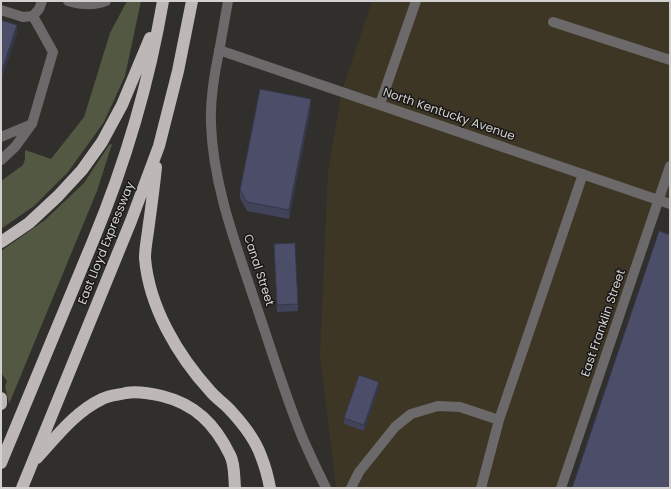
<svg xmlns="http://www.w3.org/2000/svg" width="671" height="489" font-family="Poppins,sans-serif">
<rect width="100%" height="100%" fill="#302f2c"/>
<path fill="#3e3625" d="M372,1H670V204L659,200L562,488H336L320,355L328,171L342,91Z"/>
<path fill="#525842" d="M127,1H141L125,76L104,122L68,172L34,206L1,229V181L23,165L25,159V150L51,159L84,117L110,33Z
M112,144L97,191L9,404L5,386L7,381L1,373V251L45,220L84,183L109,145Z"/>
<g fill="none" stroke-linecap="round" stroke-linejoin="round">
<path stroke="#6b6969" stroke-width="10" d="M68,1C81,5 94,6 106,1
M228,1C225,18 222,35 219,52C214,75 210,99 211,124C213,184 235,242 254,299C270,345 284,393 303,439C310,455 318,472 326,488
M1,10L23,17L33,16L39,9L42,1
M553,22L670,60
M219,50L670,204
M380,104L416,1
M1,137L32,124L53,52L33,16
M1,160L15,147L31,125
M351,488L359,472L395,427L411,414L438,406L460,407L499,420L583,174
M481,488L499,420
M561,488L670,166"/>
<path stroke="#bdb8b7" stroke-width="12" d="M156,167C154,188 151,209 148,231C147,239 145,249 145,258C149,307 178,356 211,392C217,399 225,404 231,411C243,424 255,439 261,456C265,466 268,477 270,488
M1,242L29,223L58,196L82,170L102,142L122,105L150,38
M1,398V404
M37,458C57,436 75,412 102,399C109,395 118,395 126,393C138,391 149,393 162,396C195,404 215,424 230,455C235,464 234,478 235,488
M1,463L93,241C125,164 149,83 163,1
M22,488L131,221L159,146L178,71L192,1"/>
</g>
<path fill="#41435a" d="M311,107L289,219L247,211L240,198V190Z
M274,244L298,304V311L277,312Z
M379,388L364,431L344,424V418Z"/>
<path fill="#35374a" d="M17,25V34L1,81V73Z
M311,99V107L289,219V210Z
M379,382V388L364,431V425Z"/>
<path fill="#4c4e69" stroke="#35374a" d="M1,20L17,25L1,73Z
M260,89L311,99L289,210L247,202L240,190Z
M659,231L670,235V488H572Z
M295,243L298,304L277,305L274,244Z
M359,375L379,382L364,425L344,418Z"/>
<g text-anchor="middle" stroke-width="3" stroke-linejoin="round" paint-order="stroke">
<g font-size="12" fill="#d2d1cf" stroke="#181716">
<text transform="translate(449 114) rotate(19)" y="4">North Kentucky Avenue</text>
<text transform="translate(106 243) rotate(-68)" y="4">East Lloyd Expressway</text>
<text transform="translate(259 270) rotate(72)" y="4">Canal Street</text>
<text transform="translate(603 323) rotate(-71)" y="4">East Franklin Street</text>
</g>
</g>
<rect width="671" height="489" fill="none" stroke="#d2d1cf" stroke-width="4"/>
</svg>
